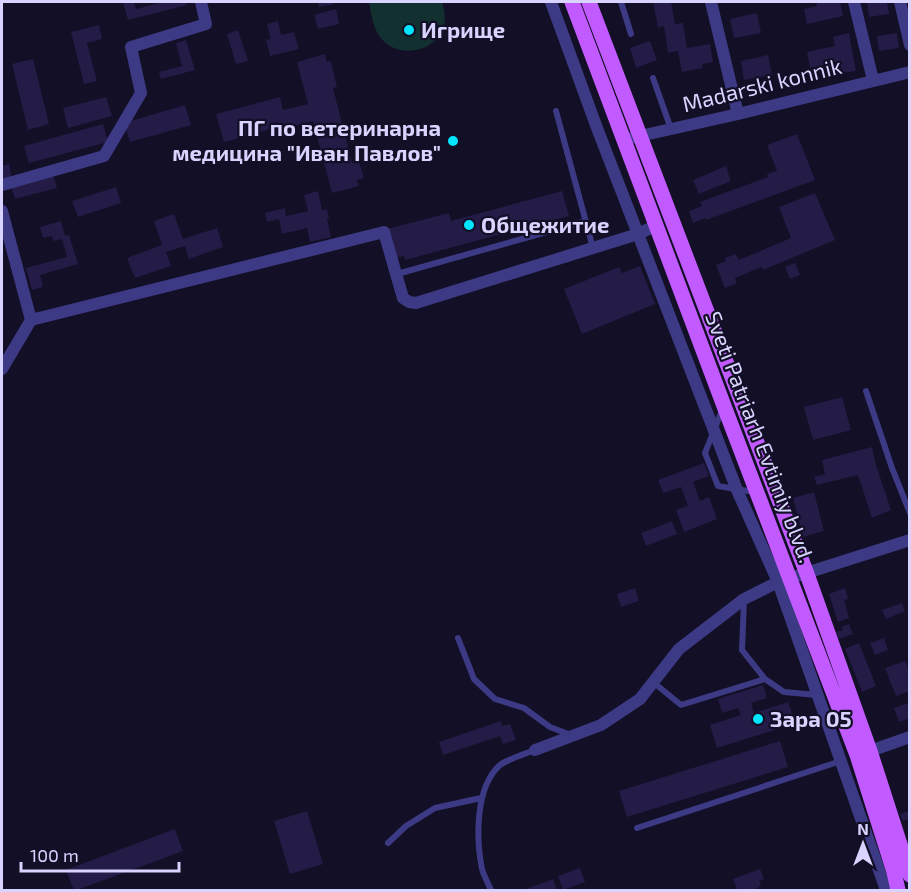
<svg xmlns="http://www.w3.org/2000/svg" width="911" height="892" font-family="'Exo 2',sans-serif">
<rect width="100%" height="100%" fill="#130f26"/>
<path fill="#12302f" d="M369,2H442C444,8 446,18 444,25C437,53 397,60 380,37C373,28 371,13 369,2Z"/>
<path fill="#241b47" d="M123,2H134L136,9L163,2H184L187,5L128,20Z
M318,2H334V4L319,7Z
M653,2H671L675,24L683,23L687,48L710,44L713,62L702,64L703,68L682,72L678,51L668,53L664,26L658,27Z
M816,2H840L843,16L807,24L804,9L817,6Z
M867,2H887L889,14L869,17Z
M336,9L339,24L318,29L314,15Z
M757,13L761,33L734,38L730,19Z
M278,21L281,35L294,32L299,49L270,56L266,40L271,39L267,24Z
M99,25L102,39L87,43L97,81L84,84L71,32Z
M238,30L248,61L236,64L227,34Z
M849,33L856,71L842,73L840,62L810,68L807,52L835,46L833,37Z
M897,33L899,48L879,51L877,36Z
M186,40L195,70L161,79L159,72L182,66L176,43Z
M650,41L657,60L636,68L630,48Z
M325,54L327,62L331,61L337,87L333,88L352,163L359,162L364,178L357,180L359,186L332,193L313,121L271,132V129L224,142L216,114L280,97L283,110L308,104L297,62Z
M768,55L772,75L744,80L741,61Z
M33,59L49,124L28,130L12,64Z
M106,97L112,116L68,128L63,108Z
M185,105L191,125L130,142L124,123Z
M103,124L108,142L29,163L24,146Z
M797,134L815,180L706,220V218L693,223L689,211L702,206L700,202L768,177L767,174L777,171L767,145Z
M9,164L12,179L2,182V166Z
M726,166L731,181L699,194L693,180Z
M53,174L57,188L15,199L11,186Z
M116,187L121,203L78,217L72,201Z
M318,191L322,210L327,209L329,219H327L331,237L310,242L307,228L282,234L279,219L267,222L265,213L285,208L286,216L308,211L304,195Z
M562,191L569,216L405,260L404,256L395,258L387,229L449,213L451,221Z
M815,193L835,240L763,270L761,267L735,278L737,283L725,288L716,265L726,261L725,258L736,254L739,260L791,238L779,207Z
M174,214L183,239L217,228L223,247L189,259L185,246L166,252L171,266L135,278L127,258L162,245L154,221Z
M61,221L65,236L69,235L78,264L40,275L43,287L32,290L26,268L67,257L62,239L53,241L52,236L43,238L40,227Z
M795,263L800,275L790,279L785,267Z
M640,266L655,304L582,334L564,289L619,267L622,273Z
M842,397L851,430L813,440L804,407Z
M872,447L876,465L891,510L872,518L858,475L817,485L814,477L825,474L822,460Z
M704,463L709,476L693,482L700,501L709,497L717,519L684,532L676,510L688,506L681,487L663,493L658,480Z
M814,492L824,531L803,537L793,498Z
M672,521L677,534L646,546L641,533Z
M635,588L639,601L621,607L617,594Z
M845,588L848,599L844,600L849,618L838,622L829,594Z
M902,603L905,611L886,619L882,610Z
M849,624L853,634L839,639L836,632L843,630L841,627Z
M884,638L888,650L875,655L870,643Z
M859,643L876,686L862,692L845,649Z
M905,661L910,673V691L896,696L885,668Z
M763,685L767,698L751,703L754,713L788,702L793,716L779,721L781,728L717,748L710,725L741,715L738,708L722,713L718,699Z
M908,703L910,718L899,722L894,708Z
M501,721L502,726L510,724L516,740L503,744L500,736L443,755L439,742Z
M780,741L788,767L627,817L619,791Z
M307,811L323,864L290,874L274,821Z
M910,811V818L903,821L900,814Z
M175,829L183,851L77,890H74L66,870Z
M580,868L585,882L563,890L558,876Z
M760,869L764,879L759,881L761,884L759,887L755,889V890H737L733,879Z
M553,879L557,890H523Z"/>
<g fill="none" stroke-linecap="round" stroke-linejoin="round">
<path stroke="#3d3a85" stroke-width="6" d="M621,2L631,34
M653,78L671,129
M556,111L593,248
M397,274L586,221
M866,391L892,468L910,513
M722,410L705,453L718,486L754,492
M744,600L742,650L765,679L784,692L817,695
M458,638L474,679L495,699L524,708L550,727L571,735
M653,682L681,705L765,679
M637,828L841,761
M388,843L406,826L435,808L481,798
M491,890C488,883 484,876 482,869C476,839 475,787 500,765C508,759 525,754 535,750"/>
<path stroke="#3d3a85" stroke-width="12" d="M551,2L597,128L737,490L778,582L886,890
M711,2L738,114
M854,2L873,80
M900,2L910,45
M631,138L738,114L910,72
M2,185L104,156L141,93L131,47L206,24L201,2
M2,211L31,320L384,232L403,298L409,302L416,303L638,234L657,225
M2,369L31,320
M535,750L601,725L640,699L679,649L744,599L778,582L910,540
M870,751L910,737"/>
<path stroke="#c25bff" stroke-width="15" d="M572,2L724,406L857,755L894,872L898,890
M589,2L807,574L870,751L910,875"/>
</g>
<g fill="#00e5ff" stroke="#130f26" stroke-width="2">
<circle cx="409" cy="30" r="6"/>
<circle cx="453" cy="141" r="6"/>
<circle cx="469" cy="225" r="6"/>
<circle cx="758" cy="719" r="6"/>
</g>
<g text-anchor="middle" stroke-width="4.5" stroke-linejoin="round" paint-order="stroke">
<g font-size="22" font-weight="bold" fill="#d9d4ff" stroke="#130f26" text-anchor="start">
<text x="421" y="38">Игрище</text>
<text x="441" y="136" text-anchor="end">ПГ по ветеринарна<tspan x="441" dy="25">медицина "Иван Павлов"</tspan></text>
<text x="481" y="233">Общежитие</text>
<text x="770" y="727">Зара 05</text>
</g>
<g font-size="22" fill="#d9d4ff" stroke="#130f26">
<text transform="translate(762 85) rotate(-14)" y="8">Madarski konnik</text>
<text transform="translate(760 437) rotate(69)" y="8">Sveti Patriarh Evtimiy blvd.</text>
</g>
</g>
<rect width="911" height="892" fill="none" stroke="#d9d4ff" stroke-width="6"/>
<g transform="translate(863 844)" stroke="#130f26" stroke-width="4.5" paint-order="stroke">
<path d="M0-4.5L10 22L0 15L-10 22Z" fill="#d9d4ff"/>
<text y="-9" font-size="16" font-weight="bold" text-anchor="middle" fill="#d9d4ff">N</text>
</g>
<path d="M21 862v9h158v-9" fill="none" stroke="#d9d4ff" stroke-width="3"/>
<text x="30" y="862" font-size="18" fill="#d9d4ff" stroke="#130f26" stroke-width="4.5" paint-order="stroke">100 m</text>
</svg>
